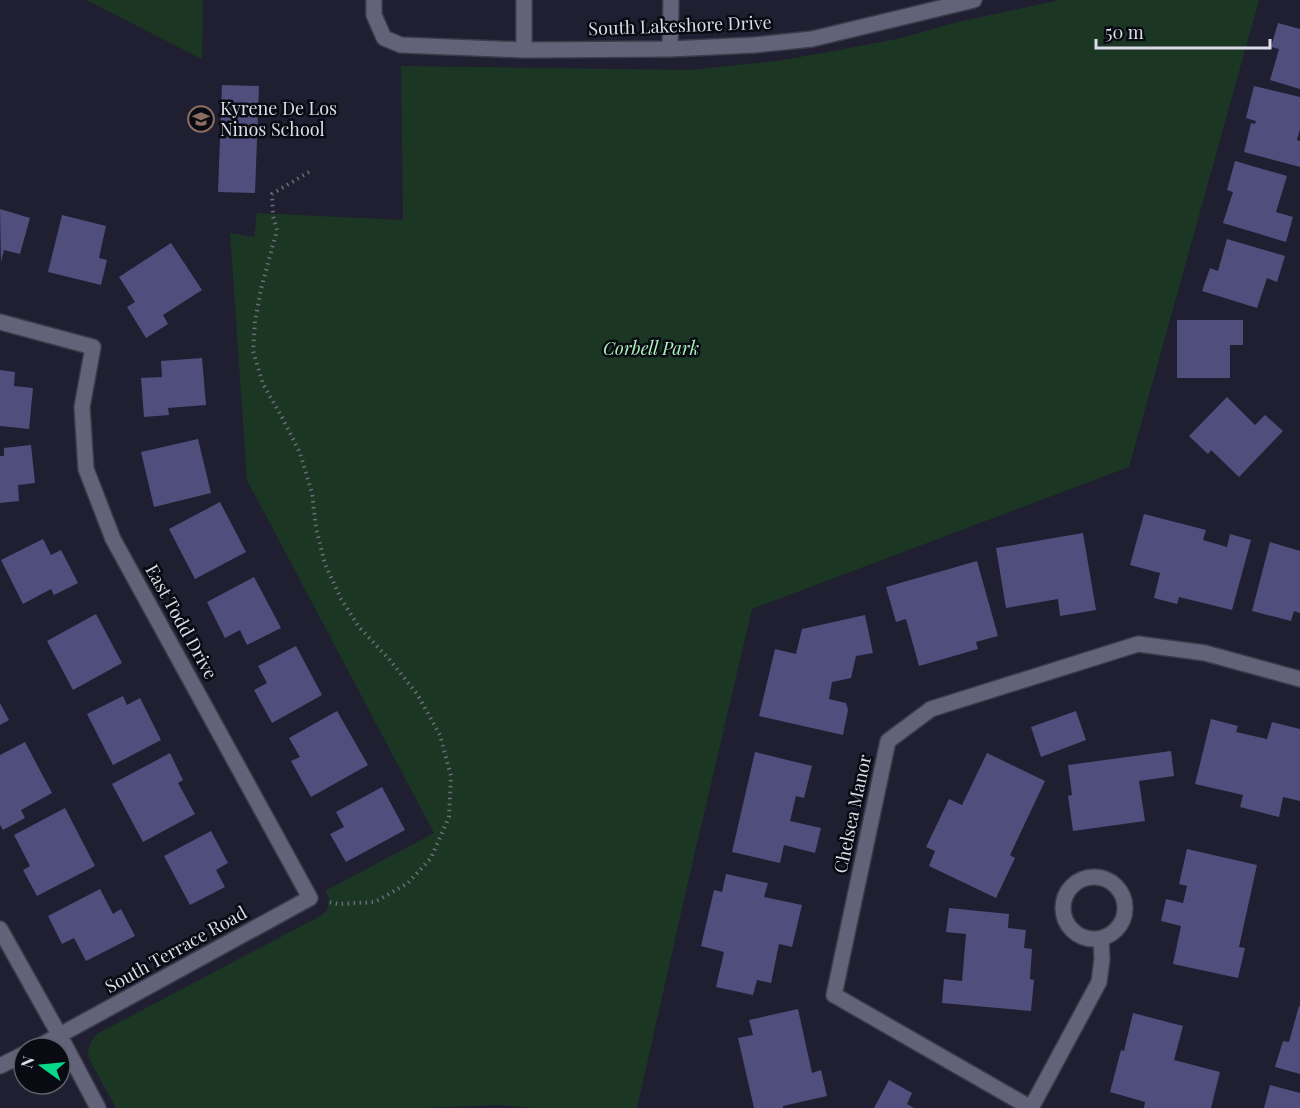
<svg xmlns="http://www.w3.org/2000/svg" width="1300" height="1108" font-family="'Playfair Display',serif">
<rect width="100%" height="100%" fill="#1f1f31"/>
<path fill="#1b3623" d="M86,0H203L202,59Z
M1060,0H1259L1129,467L752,609L688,882L637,1108H533L499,1105L423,1108H116L88,1057C88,1047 90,1042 97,1034L320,916L327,910L329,898L325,891L434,833L247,480L230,233L254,237L257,213L403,220L401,66L689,70L777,61L828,52L897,39L958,22Z"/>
<path fill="#504e7d" d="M1278,23L1300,29V89L1270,80L1279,49L1271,47Z
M222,85L259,86L255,193L218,192Z
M1254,86L1300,97V129L1297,140L1300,141V167L1244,152L1251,123L1255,124L1256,121L1246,118Z
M1235,161L1287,176L1276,212L1293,217L1286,242L1223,223L1233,192L1227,190Z
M0,209L30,218L20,254L4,250L1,262Z
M62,215L106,226L99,258L107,260L101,285L48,272Z
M1227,239L1285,256L1277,282L1267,278L1257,308L1202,291L1210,268L1218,271Z
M171,243L202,290L163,315L168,324L146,338L127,307L135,302L119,277Z
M1177,320H1243V345H1230V378H1177Z
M202,358L206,405L168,408L169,415L144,417L141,378L162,377L161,361Z
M0,370L15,372L14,386L33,388L29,429L0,426Z
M1227,397L1255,425L1265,415L1283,431L1239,477L1211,450L1208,454L1189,436Z
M198,439L211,493L154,507L141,452Z
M31,445L35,483L18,485L19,501L0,503V456H4V448Z
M220,502L246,552L195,579L169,529Z
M1144,514L1206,530L1203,540L1227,547L1230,534L1251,540L1232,610L1179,597L1177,604L1154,598L1160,573L1130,565Z
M1083,533L1096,610L1060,616L1058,599L1006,608L996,548Z
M43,539L51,555L61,550L78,583L54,595L51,589L23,604L1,560Z
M1270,542L1300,551V613L1294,611L1291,621L1252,611Z
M977,561L998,636L976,642L978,649L919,666L906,619L896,622L886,587Z
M254,577L281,628L247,645L240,630L225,638L207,602Z
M96,614L122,663L73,690L47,641Z
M865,615L873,653L856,656L851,678L832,682L829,699L846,703L848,710L843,735L759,716L775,649L796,654L802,629Z
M296,646L322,695L272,723L254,690L267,683L258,666Z
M123,696L127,705L140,698L161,740L113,765L87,714Z
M0,703L9,720L0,725Z
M337,711L368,765L311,797L291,761L300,757L289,738Z
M1076,711L1086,740L1041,757L1031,727Z
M1211,719L1238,726L1236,732L1267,739L1272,722L1300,729V801L1283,797L1279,817L1240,807L1243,795L1195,784Z
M25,742L52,793L21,810L25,818L3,830L0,825V755Z
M1171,751L1174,776L1139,781L1145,821L1073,831L1068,796L1072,795L1068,765Z
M755,752L812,766L804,798L796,796L790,821L821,828L815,853L784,845L780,863L732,852Z
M170,753L183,780L178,783L195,814L143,842L112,784Z
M987,753L1045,781L1010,855L1015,858L996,898L929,866L935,851L926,847L949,799L962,805Z
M382,787L405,830L346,862L330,834L344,827L336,812Z
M65,808L95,866L37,896L23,870L30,866L14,835Z
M211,831L228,863L216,870L225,887L190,905L164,856Z
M1187,849L1257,865L1239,947L1245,948L1238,978L1173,964L1181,926L1161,921L1166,899L1183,903L1187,886L1179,884Z
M726,874L768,883L764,897L802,905L792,947L779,944L771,983L757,980L753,995L716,987L724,952L701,946L714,890L722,892Z
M100,889L113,914L121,909L135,936L86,961L74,938L62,944L48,916Z
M949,908L1009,914L1008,928L1026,930L1024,948L1032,949L1030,979L1034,980L1031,1011L942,1003L944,979L962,981L966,934L946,932Z
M1299,1006H1300V1074L1275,1067L1283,1041L1289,1042Z
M798,1009L812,1073L821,1070L827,1096L783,1106V1108H754L738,1038L753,1035L749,1020Z
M1133,1013L1183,1026L1174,1060L1220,1072L1211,1108H1144L1145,1102L1110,1092L1121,1050L1124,1051Z
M889,1080L912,1093L907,1104L914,1108H874Z
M1270,1085L1300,1093V1108H1264Z"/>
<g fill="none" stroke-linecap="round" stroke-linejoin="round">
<g stroke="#3c3b4b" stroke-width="18">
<path id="minor" d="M374,0V15L384,38L401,45L524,50L670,49L754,45L812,39L974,0
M670,49L671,0
M524,50V0
M0,322L93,347L82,407L86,469L113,539L310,898L36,1048
M1063 908a31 31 0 1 1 62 0a31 31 0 1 1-62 0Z
M0,929L60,1036L98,1108
M0,1066L24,1054
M1031,1108L834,995L888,741L931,709L1138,644L1205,653L1300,679
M1031,1108L1099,982L1102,959L1101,938"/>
</g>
<path stroke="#6b6b7b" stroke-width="4" stroke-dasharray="1.5 4.5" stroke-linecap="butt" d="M309,172L272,194L273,216L277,230L261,289L255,321L253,351L263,384L283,419L300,453L312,493L316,528L325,564L341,599L359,627L389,659L417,694L440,735L451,776L449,817L431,858L408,883L375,902L338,904L328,902"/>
<use href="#minor" stroke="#626278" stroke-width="15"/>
</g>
<defs>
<g id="school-ring" transform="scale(1.35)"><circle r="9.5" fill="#0a0a12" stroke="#8d6e63" stroke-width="1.5"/><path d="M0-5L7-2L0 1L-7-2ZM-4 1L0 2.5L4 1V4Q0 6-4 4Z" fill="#8d6e63"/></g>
</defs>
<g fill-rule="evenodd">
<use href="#school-ring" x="201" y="119"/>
</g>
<g text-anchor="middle" stroke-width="5" stroke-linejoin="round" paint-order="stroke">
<g font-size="18" fill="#dcdce9" stroke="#0a0a12">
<text transform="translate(680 26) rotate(-2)" y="6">South Lakeshore Drive</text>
<text transform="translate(181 622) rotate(61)" y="6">East Todd Drive</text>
<text transform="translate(853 814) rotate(-78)" y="6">Chelsea Manor</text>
<text transform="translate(176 950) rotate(-29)" y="6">South Terrace Road</text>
</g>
<g font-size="18" fill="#dcdce9" stroke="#0a0a12" text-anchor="start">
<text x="220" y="115">Kyrene De Los<tspan x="220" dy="21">Ninos School</tspan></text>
</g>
<g font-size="18" font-style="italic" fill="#a9f3bb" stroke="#0a0a12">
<text x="651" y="355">Corbell Park</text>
</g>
</g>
<g transform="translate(42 1066) rotate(285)"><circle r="28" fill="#0a0a12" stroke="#5e5e68" stroke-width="1.5"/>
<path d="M0-4.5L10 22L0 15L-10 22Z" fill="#07d98b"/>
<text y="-9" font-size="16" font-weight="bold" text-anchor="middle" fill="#dcdce9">N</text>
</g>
<path d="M1096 39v9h174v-9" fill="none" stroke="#dcdce9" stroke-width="3"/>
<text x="1105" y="39" font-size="18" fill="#dcdce9" stroke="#0a0a12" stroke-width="4.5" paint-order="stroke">50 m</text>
</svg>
